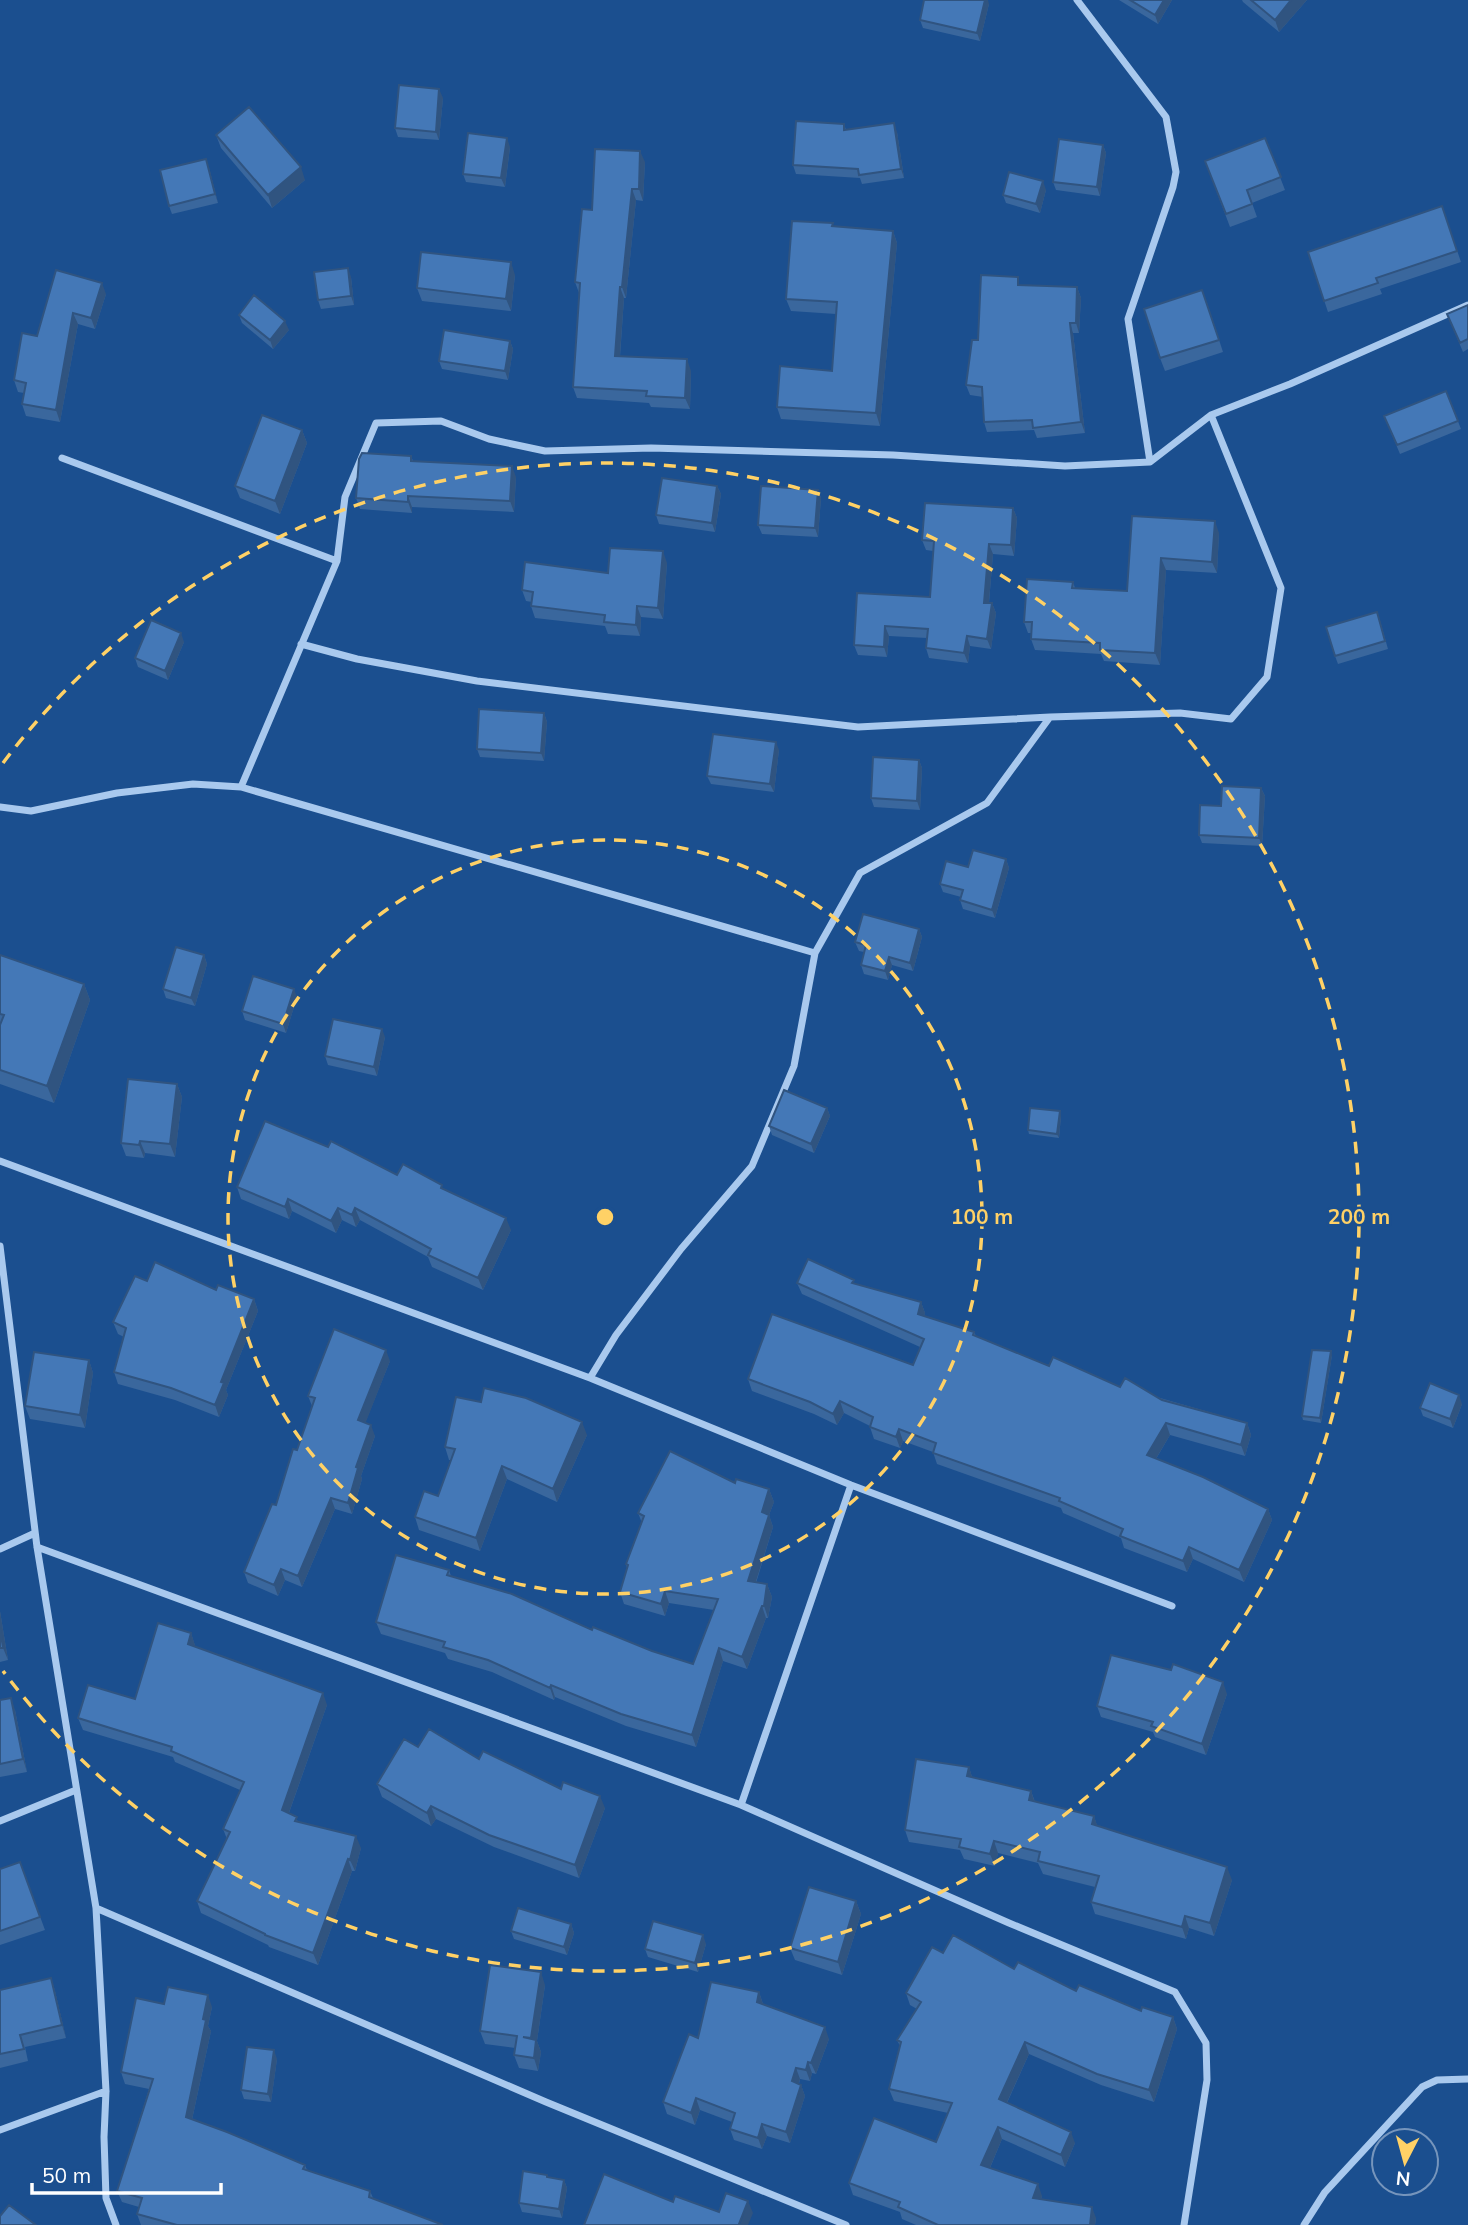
<svg xmlns="http://www.w3.org/2000/svg" width="1468" height="2225" font-family="Mulish,sans-serif">
<rect width="100%" height="100%" fill="#1b4f8f"/>
<g fill="none" stroke-linecap="round" stroke-linejoin="round">
<path stroke="#a9c9ee" stroke-width="7" d="M1077,0L1166,117L1176,172L1173,187L1128,319L1150,462
M62,458L337,561
M301,644L357,659L477,681L858,727L1050,717
M0,807L31,811L117,793L193,784L241,787
M815,953L241,787L337,561L345,497L376,423L441,421L489,439L545,451L651,448L893,455L1065,466L1150,462L1211,415
M0,1161L590,1378L851,1485L1172,1606
M0,1246L37,1547L96,1908L546,2102L846,2225
M590,1378L616,1335L681,1249L752,1166L794,1066L815,953L860,873L987,803L1050,717L1180,713L1231,719L1267,677L1281,588L1211,415L1290,384L1468,305
M37,1547L741,1805L1009,1923L1175,1992L1206,2043L1207,2080L1184,2225
M0,1549L35,1533
M741,1805L851,1485
M0,1821L76,1790
M96,1908L106,2091L104,2137L106,2198L116,2225
M0,2130L106,2091
M1304,2225L1325,2192L1422,2087L1437,2080L1468,2079"/>
</g>
<path fill="#3a679d" d="M1119,0H1172L1158,24Z
M1242,0H1307L1279,32L1243,2Z
M989,4L980,41L923,28L920,20Z
M443,98L439,140L398,137L395,128Z
M844,124L846,130L897,132L904,178L862,184L860,178L796,174L793,165Z
M216,135L305,180L272,208L221,148Z
M1265,138L1285,190L1252,203L1257,217L1230,227L1205,161Z
M1103,145L1106,153L1100,196L1056,190L1053,182Z
M510,147L505,187L466,182L463,174Z
M645,162L643,201L636,200L626,298H624L620,357L691,371L690,409L651,407L649,403L577,398L573,387L579,293L575,282L592,210Z
M209,168L218,203L172,214L169,206Z
M1046,190L1040,213L1006,203L1003,195Z
M1442,206L1461,262L1380,289L1382,294L1328,312L1308,252Z
M834,226L893,231L897,243L880,426L781,419L777,407L832,371L836,314L791,311L786,299Z
M515,275L511,311L422,301L417,288Z
M351,277L354,305L321,309L318,300Z
M1021,285L1077,287L1081,298L1079,333H1073L1085,433L1037,438L1034,430L987,432L984,422L983,397L970,395L966,385L978,340Z
M106,294L95,329L78,324L60,422L26,416L22,404L24,393L18,392L14,380L37,336Z
M1207,303L1223,352L1165,371L1160,358Z
M1468,305V349L1463,352L1447,314Z
M239,315L289,330L273,349L242,323Z
M510,341L513,349L508,380L442,369L439,361Z
M1446,391L1461,429L1400,454L1384,416Z
M302,430L307,443L280,514L240,498L235,486Z
M411,456L413,461L516,477L514,512L412,507V513L360,509L356,498Z
M717,486L721,494L715,532L659,524L656,515Z
M818,490L821,498L818,537L762,534L758,525Z
M1013,508L1017,518L1014,556L993,554L989,603H992L996,613L991,649L970,646L968,663L929,658L926,648L927,638L889,636L887,657L858,655L854,645L930,597L933,551L926,550L922,540Z
M1132,516L1219,533L1217,573L1166,570L1160,665L1104,661L1101,654L1035,650L1031,639V633H1028L1024,622L1073,582L1075,588L1127,591Z
M667,563L663,619L641,617L640,636L608,634L605,626L535,618L531,606L532,602L526,601L522,590L608,573Z
M1380,621L1388,649L1338,664L1335,656Z
M184,642L168,680L138,667L135,658Z
M544,713L547,722L544,761L480,757L477,749Z
M779,750L774,792L711,784L707,776Z
M919,760L922,768L920,810L874,807L871,798Z
M1261,788L1265,796L1262,846L1202,843L1199,835L1221,806Z
M1006,859L1009,868L995,918L963,909L960,900L961,897L943,892L940,884L968,867Z
M919,929L922,937L913,971L892,965L888,980L864,974L861,965L864,952L859,951L855,942Z
M0,955L84,984L90,1000L54,1103L0,1084Z
M204,955L207,964L195,1006L166,998L163,989Z
M297,997L286,1033L245,1020L242,1011Z
M385,1037L377,1076L328,1065L325,1056Z
M177,1084L182,1097L175,1157L145,1153L144,1158L126,1156L121,1143Z
M827,1108L830,1116L814,1153L772,1135L769,1126Z
M1061,1116L1059,1138L1029,1134L1028,1130Z
M328,1147L397,1175L443,1189L511,1230L483,1290L432,1267L428,1257L360,1220L356,1227L342,1220L336,1233L292,1211L289,1219L241,1199L237,1187Z
M147,1281L216,1290L254,1299L258,1311L226,1390L228,1395L219,1417L175,1400L118,1384L114,1372L124,1337L118,1334L113,1322Z
M797,1283L855,1284L921,1302L925,1313L924,1316L974,1332L976,1336L1049,1366L1247,1423L1251,1435L1245,1456L1170,1435L1156,1459L1268,1509L1272,1520L1244,1582L1193,1559L1187,1572L1124,1548L1121,1538L1063,1513L1061,1508L937,1464L933,1452L903,1441L900,1448L874,1439L870,1427V1426L844,1413L837,1425L814,1414L752,1391L748,1379L913,1365L920,1347L802,1294Z
M1332,1355L1321,1423L1303,1420L1302,1416Z
M89,1360L93,1373L85,1428L30,1419L25,1406Z
M390,1361L365,1423L375,1436L361,1476L362,1479L352,1514L335,1509L302,1587L285,1580L278,1596L248,1583L244,1572L276,1505L297,1450L312,1406L308,1396Z
M1462,1404L1453,1428L1423,1416L1420,1408Z
M587,1435L557,1502L507,1479L480,1551L419,1530L415,1517L438,1496L451,1460H449L445,1447Z
M735,1483L769,1489L774,1502L769,1515L773,1527L756,1583L767,1584L772,1597L768,1618H766L747,1669L723,1661L696,1747L626,1726L555,1697L554,1700L492,1672L448,1659L445,1653L381,1634L376,1622L449,1570L451,1576L592,1630L652,1651L693,1664L714,1610L669,1603L665,1616L624,1604L620,1592L627,1568L626,1564L642,1523L638,1513Z
M0,1611L8,1660L0,1662Z
M191,1633L195,1646L327,1705L289,1813L299,1822L361,1848L355,1871H352L318,1965L269,1947L268,1945L201,1913L197,1901L227,1839L223,1829L240,1790L175,1762L173,1757L83,1730L78,1718L135,1699Z
M1227,1694L1206,1755L1155,1737L1153,1732L1101,1717L1097,1706Z
M0,1700L15,1710L27,1772L0,1777Z
M418,1747L479,1759L561,1789L605,1808L579,1878L494,1847L436,1819L431,1826L382,1797L377,1784Z
M969,1767L972,1777L1031,1791L1035,1802L1094,1816L1097,1826L1232,1880L1214,1936L1189,1928L1186,1939L1095,1914L1091,1902L1095,1887L1043,1874L1038,1863L998,1853L995,1866L964,1859L960,1850L909,1842L905,1830Z
M20,1862L45,1930L0,1945V1869Z
M856,1901L861,1914L842,1975L795,1960L790,1948Z
M571,1924L574,1933L567,1955L514,1939L511,1931Z
M706,1944L698,1972L648,1957L645,1949Z
M943,1953L1014,1969L1076,1991L1141,2011L1173,2017L1177,2029L1154,2102L1101,2085L1029,2054L1007,2103L1075,2143L1065,2167L1002,2139L990,2168L1042,2196L1041,2199L1096,2218L1095,2225H916L902,2219L900,2212L853,2195L849,2183L936,2142L948,2113L894,2101L889,2089L900,2046L897,2040L917,2009L910,2005L906,1993Z
M51,1978L55,1991L66,2038L25,2047L28,2061L0,2068V1990Z
M545,1985L537,2041L541,2052L538,2071L519,2068L514,2055L515,2048L485,2044L480,2031Z
M759,1992L763,2004L829,2039L816,2074L812,2073L810,2081L800,2079L799,2084L801,2085L805,2096L790,2143L767,2136L762,2149L734,2140L730,2129L732,2122L700,2110L695,2125L667,2114L663,2102L698,2038Z
M164,2004L212,2007L208,2026L211,2031L192,2120L305,2165L307,2170L370,2191L373,2198L443,2225H141L137,2214L139,2207L122,2202L117,2191L149,2089L125,2084L121,2072Z
M277,2059L271,2102L244,2099L241,2090Z
M547,2175L548,2177L564,2180L567,2188L562,2218L522,2212L519,2203Z"/>
<path fill="#305480" d="M985,0H988L989,4L980,41L977,33Z
M1164,0H1172L1158,24L1155,15Z
M1291,0H1307L1279,32L1275,20Z
M439,89L443,98L439,140L436,132Z
M894,123L897,132L904,178L901,169Z
M507,138L510,147L505,187L501,178Z
M1103,145L1106,153L1100,196L1097,187Z
M640,151L645,162L643,201L639,189Z
M206,159L209,168L218,203L215,194Z
M301,167L305,180L272,208L268,195Z
M1043,181L1046,190L1040,213L1036,204Z
M632,189L636,200L626,298L622,287Z
M893,231L897,243L880,426L876,413Z
M511,262L515,275L511,311L506,299Z
M348,268L351,277L354,305L351,296Z
M102,283L106,294L95,329L91,318Z
M620,287L624,298L619,368L615,356Z
M1077,287L1081,298L1079,333L1076,323Z
M73,313L78,324L60,422L56,410Z
M285,321L289,330L273,349L270,340Z
M1070,323L1073,333L1085,433L1081,422Z
M510,341L513,349L508,380L505,371Z
M687,359L691,371L690,409L685,398Z
M302,430L307,443L280,514L275,501Z
M512,466L516,477L514,512L510,501Z
M717,486L721,494L715,532L712,523Z
M818,490L821,498L818,537L815,528Z
M408,496L412,507V513L408,502Z
M1013,508L1017,518L1014,556L1011,545Z
M1215,521L1219,533L1217,573L1212,562Z
M989,544L993,554L988,613L984,603Z
M663,551L667,563L663,619L658,608Z
M1161,558L1166,570L1160,665L1155,653Z
M992,603L996,613L991,649L987,639Z
M637,606L641,617L640,636L636,625Z
M885,626L889,636L887,657L884,647Z
M181,633L184,642L168,680L165,671Z
M967,636L970,646L968,663L964,653Z
M544,713L547,722L544,761L541,753Z
M776,742L779,750L774,792L770,784Z
M919,760L922,768L920,810L917,801Z
M1261,788L1265,796L1262,846L1259,838Z
M1006,859L1009,868L995,918L992,910Z
M919,929L922,937L913,971L910,963Z
M204,955L207,964L195,1006L191,998Z
M889,957L892,965L888,980L885,971Z
M84,984L90,1000L54,1103L47,1086Z
M294,989L297,997L286,1033L283,1024Z
M382,1029L385,1037L377,1076L374,1067Z
M177,1084L182,1097L175,1157L170,1144Z
M827,1108L830,1116L814,1153L811,1144Z
M1060,1111L1061,1116L1059,1138L1057,1134Z
M140,1141L145,1153L144,1158L139,1145Z
M288,1199L292,1211L289,1219L285,1207Z
M338,1208L342,1220L336,1233L331,1221Z
M355,1208L360,1220L356,1227L352,1215Z
M506,1218L511,1230L483,1290L478,1278Z
M254,1299L258,1311L226,1390L228,1395L219,1417L215,1405L221,1382Z
M921,1302L925,1313L922,1326L918,1314Z
M386,1350L390,1361L362,1432L358,1420Z
M1331,1351L1332,1355L1321,1423L1320,1418Z
M89,1360L93,1373L85,1428L80,1415Z
M1459,1395L1462,1404L1453,1428L1450,1419Z
M840,1401L844,1413L837,1425L833,1414Z
M582,1422L587,1435L557,1502L553,1489Z
M1166,1423L1170,1435L1151,1467L1147,1455Z
M1247,1423L1251,1435L1245,1456L1241,1445Z
M371,1425L375,1436L361,1476L362,1479L352,1514L348,1503L356,1467Z
M899,1429L903,1441L900,1448L896,1437Z
M502,1466L507,1479L480,1551L476,1538Z
M769,1489L774,1502L769,1515L773,1527L752,1594L748,1581L762,1512Z
M331,1498L335,1509L302,1587L298,1576Z
M1268,1509L1272,1520L1244,1582L1239,1570Z
M1189,1547L1193,1559L1187,1572L1183,1561Z
M281,1569L285,1580L278,1596L274,1585Z
M767,1584L772,1597L768,1618L764,1606Z
M665,1591L669,1603L665,1616L661,1604Z
M762,1606L766,1618L747,1669L742,1657Z
M0,1611L8,1660L3,1648L0,1628Z
M191,1633L195,1645L192,1656L188,1644Z
M719,1648L723,1661L696,1747L692,1735Z
M1223,1682L1227,1694L1206,1755L1202,1744Z
M551,1685L555,1697L554,1700L550,1688Z
M323,1693L327,1705L286,1821L282,1810Z
M11,1698L15,1710L27,1772L23,1759Z
M969,1767L973,1780L967,1776Z
M1031,1791L1035,1803L1029,1800Z
M600,1796L605,1808L579,1878L575,1865Z
M431,1806L436,1819L431,1826L427,1813Z
M1094,1816L1098,1828L1092,1824Z
M356,1836L361,1848L355,1871L350,1860Z
M994,1841L998,1853L995,1866L990,1854Z
M348,1859L352,1871L318,1965L313,1953Z
M1227,1867L1232,1880L1214,1936L1210,1923Z
M856,1901L861,1914L842,1975L838,1962Z
M1185,1916L1189,1928L1186,1939L1182,1927Z
M571,1924L574,1933L567,1955L564,1947Z
M703,1935L706,1944L698,1972L695,1963Z
M541,1972L545,1985L537,2041L541,2052L538,2071L534,2058L531,2038Z
M51,1978L55,1991L66,2038L62,2025Z
M759,1992L763,2004L761,2014L757,2002Z
M208,1995L212,2007L208,2026L211,2031L190,2129L186,2117Z
M1173,2017L1177,2029L1154,2102L1149,2090Z
M825,2027L829,2039L816,2074L811,2063Z
M1025,2042L1029,2054L1003,2111L999,2099Z
M274,2050L277,2059L271,2102L268,2094Z
M808,2062L812,2073L810,2081L806,2070Z
M796,2068L800,2079L796,2092L792,2081Z
M801,2085L805,2096L790,2143L786,2132Z
M696,2098L700,2110L695,2125L691,2113Z
M762,2124L767,2136L762,2149L758,2138Z
M998,2127L1002,2139L986,2177L981,2165Z
M1071,2132L1075,2143L1065,2167L1061,2155Z
M564,2180L567,2188L562,2218L559,2209Z
M1038,2184L1042,2196L1038,2210L1033,2198Z
M748,2201L753,2213L748,2225H740Z
M1092,2207L1096,2218L1095,2225H1090Z"/>
<path fill="#4478b7" stroke="#305480" stroke-width="2" d="M924,0H985L977,33L920,20Z
M1130,0H1164L1155,15Z
M1251,0H1291L1275,20Z
M399,85L439,89L436,132L395,128Z
M249,107L301,167L268,195L216,135Z
M796,121L844,124V130L894,123L901,169L859,175L858,169L793,165Z
M468,133L507,138L501,178L463,174Z
M1265,138L1281,177L1247,190L1252,204L1226,214L1205,161Z
M1059,139L1103,145L1097,187L1053,182Z
M595,149L640,151L639,189H632L622,287H620L615,356L687,359L685,398L646,396L647,391L573,387L580,283L575,282L582,209L592,210Z
M206,159L215,194L169,206L160,170Z
M1009,172L1043,181L1036,204L1003,195Z
M1442,206L1457,251L1376,278L1378,283L1324,301L1308,252Z
M792,221L833,223L832,226L893,231L876,413L777,407L780,366L832,371L837,302L786,299Z
M421,252L511,262L506,299L417,288Z
M348,268L351,296L318,300L314,272Z
M56,270L102,283L91,318L73,313L56,410L22,404L26,383L14,380L22,333L37,336Z
M981,275L1018,277V285L1077,287L1076,323H1070L1081,422L1033,428L1032,420L984,422L982,387L966,385L972,340H978Z
M1202,290L1219,340L1160,358L1144,309Z
M254,295L285,321L270,340L239,315Z
M1468,305V339L1460,343L1447,314Z
M444,330L510,341L505,371L439,361Z
M1446,391L1458,421L1397,445L1384,416Z
M262,415L302,430L275,501L235,486Z
M362,453L411,456V461L512,466L510,501L408,496V502L356,498L359,459Z
M662,478L717,486L712,523L656,515Z
M761,486L818,490L815,528L758,525Z
M925,503L1013,508L1011,545L989,544L984,603H992L987,639L967,636L964,653L926,648L928,629L885,626L884,647L854,645L857,593L930,597L934,541L922,540Z
M1132,516L1215,521L1212,562L1161,558L1155,653L1100,650V643L1031,639L1032,622H1024L1027,579L1073,582L1072,588L1127,591Z
M610,548L663,551L658,608L637,606L636,625L604,622L605,615L531,606L533,592L522,590L525,562L608,573Z
M1377,612L1385,641L1335,656L1326,627Z
M151,620L181,633L165,671L135,658Z
M479,709L544,713L541,753L477,749Z
M713,734L776,742L770,784L707,776Z
M873,757L919,760L917,801L871,798Z
M1222,786L1261,788L1259,838L1199,835L1200,805L1221,806Z
M973,850L1006,859L992,910L960,900L963,890L940,884L946,861L968,867Z
M863,914L919,929L910,963L889,957L885,971L861,965L866,945L855,942Z
M176,947L204,955L191,998L163,989Z
M0,955L84,984L47,1086L0,1070V1025L4,1015L0,1014Z
M253,976L294,989L283,1024L242,1011Z
M333,1019L382,1029L374,1067L325,1056Z
M128,1079L177,1084L170,1144L140,1141L139,1145L121,1143Z
M784,1090L827,1108L811,1144L769,1126Z
M1030,1108L1060,1111L1057,1134L1028,1130Z
M265,1121L328,1147L331,1141L397,1175L403,1164L442,1185L441,1188L506,1218L478,1278L428,1255L431,1249L355,1208L352,1215L338,1208L331,1221L288,1199L285,1207L237,1187Z
M808,1259L854,1280L852,1283L921,1302L918,1314L974,1332L973,1335L1049,1366L1053,1357L1120,1387L1125,1378L1162,1400L1247,1423L1241,1445L1166,1423L1147,1455L1203,1477L1268,1509L1239,1570L1189,1547L1183,1561L1120,1536L1123,1529L1059,1501L1060,1498L933,1453L936,1443L899,1429L896,1437L870,1427L873,1417L840,1401L833,1414L810,1402L748,1379L772,1314L913,1365L924,1339L797,1283Z
M155,1262L216,1290L218,1285L254,1299L221,1382L224,1383L215,1405L171,1388L114,1372L126,1328L113,1322L135,1276L147,1281Z
M334,1329L386,1350L358,1420L371,1425L356,1467L358,1468L348,1503L331,1498L298,1576L281,1569L274,1585L244,1572L272,1504L276,1505L293,1449L297,1450L315,1398L308,1396Z
M1312,1350L1331,1351L1320,1418L1302,1416Z
M34,1352L89,1360L80,1415L25,1406Z
M1430,1383L1459,1395L1450,1419L1420,1408Z
M484,1388L526,1398L582,1422L553,1489L502,1466L476,1538L415,1517L424,1491L438,1496L455,1449L445,1447L456,1397L481,1402Z
M670,1451L735,1483L736,1479L769,1489L762,1512L769,1515L748,1581L767,1584L764,1606H762L742,1657L719,1648L692,1735L621,1714L551,1685L550,1688L488,1660L443,1647L445,1642L376,1622L396,1555L449,1570L447,1575L512,1594L592,1630L593,1627L652,1651L693,1664L718,1599L665,1591L661,1604L620,1592L628,1565L626,1564L644,1516L638,1513Z
M158,1623L191,1633L188,1644L323,1693L282,1810L297,1817L295,1821L356,1836L350,1860L348,1859L313,1953L265,1935V1934L197,1901L230,1832L223,1829L244,1782L171,1751L172,1747L78,1718L88,1685L135,1699Z
M0,1628L3,1648H0Z
M1111,1655L1171,1670L1173,1664L1223,1682L1202,1744L1151,1726L1153,1722L1097,1706Z
M11,1698L23,1759L0,1764V1700Z
M429,1729L479,1759L483,1751L561,1789L563,1782L600,1796L575,1865L489,1835L431,1806L427,1813L377,1784L404,1739L418,1747Z
M916,1759L969,1767L967,1776L1031,1791L1029,1800L1094,1816L1092,1824L1227,1867L1210,1923L1185,1916L1182,1927L1091,1902L1099,1876L1038,1861L1040,1852L994,1841L990,1854L959,1847L961,1839L905,1830Z
M20,1862L40,1917L0,1931V1869Z
M809,1887L856,1901L838,1962L790,1948Z
M518,1908L571,1924L564,1947L511,1931Z
M653,1921L703,1935L695,1963L645,1949Z
M953,1935L1014,1969L1018,1962L1076,1991L1079,1985L1141,2011L1142,2007L1173,2017L1149,2090L1097,2074L1025,2042L999,2099L1071,2132L1061,2155L998,2127L981,2165L1038,2184L1033,2198L1092,2207L1090,2225H938L898,2207L900,2202L849,2183L874,2118L936,2142L952,2103L889,2089L901,2042L897,2040L921,2002L906,1993L932,1947L943,1953Z
M490,1965L541,1972L531,2038L523,2037L536,2040L534,2058L514,2055L517,2036L480,2031Z
M51,1978L62,2025L20,2035L24,2049L0,2054V1990Z
M711,1982L759,1992L757,2002L825,2027L811,2063L808,2062L806,2070L796,2068L792,2081L801,2085L786,2132L762,2124L758,2138L730,2129L735,2113L696,2098L691,2113L663,2102L689,2034L698,2038Z
M168,1987L208,1995L203,2019L206,2020L186,2117L227,2132L305,2165L303,2169L370,2191L369,2197L443,2225H177L137,2214L142,2198L117,2191L153,2079L121,2072L136,1998L164,2004Z
M247,2047L274,2050L268,2094L241,2090Z
M523,2171L547,2175V2177L564,2180L559,2209L519,2203Z
M604,2174L673,2202L675,2196L719,2212L726,2193L748,2201L739,2224L741,2225H584Z
M9,2205L36,2225H0V2216Z"/>
<g fill="none" stroke="#ffd166" stroke-width="3.5" stroke-dasharray="12 9">
<circle cx="605" cy="1217" r="377"/>
<path d="M3 763A754 754 0 1 1 3 1671"/>
</g>
<circle cx="605" cy="1217" r="10" fill="#ffd166" stroke="#1b4f8f" stroke-width="3.5"/>
<g font-size="21" text-anchor="middle" font-weight="bold" fill="#ffd166" stroke="#1b4f8f" stroke-width="5" stroke-linejoin="round" paint-order="stroke">
<text x="982" y="1224">100 m</text>
<text x="1359" y="1224">200 m</text>
</g>
<g transform="translate(1405 2162) rotate(186)"><circle r="33" fill="#1b4f8f" stroke="#7695bc" stroke-width="2"/>
<path d="M0-5L12 26L0 18L-12 26Z" fill="#ffd166"/>
<text y="-10" font-size="19" font-weight="bold" text-anchor="middle" fill="#ffffff">N</text>
</g>
<path d="M32 2183v10h189v-10" fill="none" stroke="#ffffff" stroke-width="3.5"/>
<text x="42" y="2183" font-size="21" fill="#ffffff" stroke="#1b4f8f" stroke-width="5" paint-order="stroke">50 m</text>
</svg>
